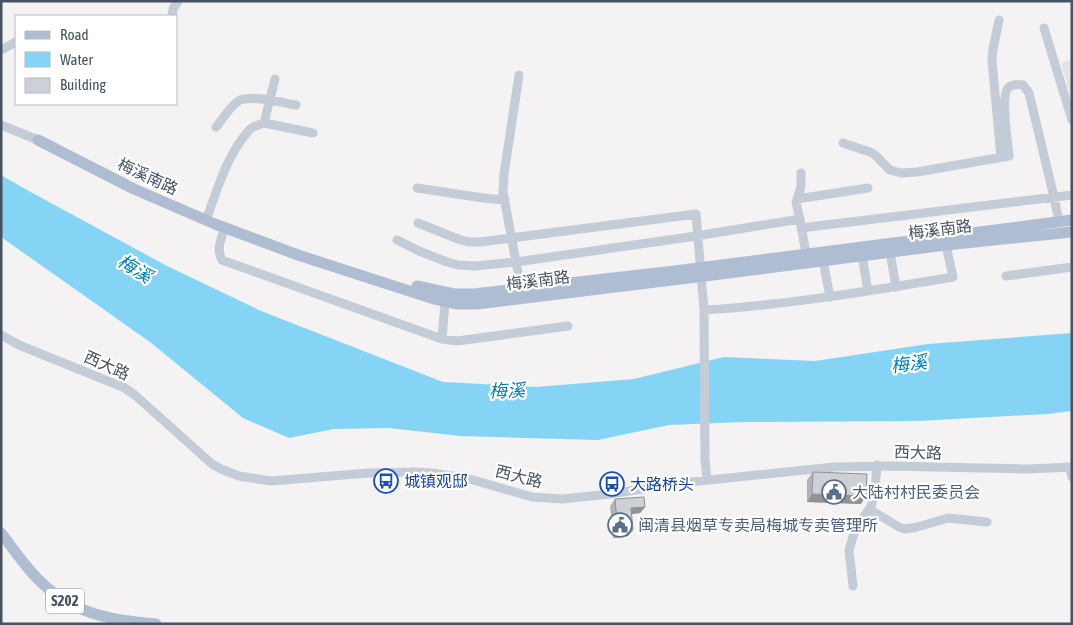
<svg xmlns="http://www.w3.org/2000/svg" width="1073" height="625" font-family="'Asap Condensed','Noto Sans SC',sans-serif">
<rect width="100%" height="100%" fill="#f4f2f2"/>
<path fill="#e5e3e3" d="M1072,59V103L1061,63Z"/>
<path fill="#85d4f6" d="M1,175L27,190L167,266L261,311L443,382L536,387L634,379L724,357L815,361L928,344L1072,333V411L1048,414L918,421L745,422L669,425L598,440L460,436L389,428L334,429L289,438L243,418L150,342L1,237Z"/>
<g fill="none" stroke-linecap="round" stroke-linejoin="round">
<path stroke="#c4ccd8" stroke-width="9" d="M172,16L173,9L178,1
M999,20L993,49L992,61L1001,157
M1044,28L1072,120
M1,50L16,42
M519,75L504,174L503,192L521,289
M264,123L313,133
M1,125L38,140
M216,127C223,119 229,108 237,102C247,93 283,103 296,105
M843,143L870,152L875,155L890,170L901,173L917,172L1009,156C1008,142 1000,98 1008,88C1012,84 1018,84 1023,85L1029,93L1054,197L1059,222
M417,188L483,198L505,200
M797,199L868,188
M800,219L796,203L801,186V173
M206,220C218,188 226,157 249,130L253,127L264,123L275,79
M418,223L458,239L468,242H480L696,214L704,310L705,460L707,480
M225,228C221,239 216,249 222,260L442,339L457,341L568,326
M801,228L1072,195
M397,240L419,251L447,262L458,265L475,266L516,262L696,236L800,219L807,260
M890,252L896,287
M862,255L868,291
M823,260L830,297
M1006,276L1072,267
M704,310C787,305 870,291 953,277L946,245
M1,335L19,345L125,388L136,396L212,464L221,469L239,476L271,481L368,473L414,472L432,473L466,478L532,497L562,499L610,494L680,483L834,467L888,466L1028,469L1072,467
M442,339L445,302
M1069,467L1072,477
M869,509L899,527L905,529L917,527L948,518L987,522
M853,586L849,550L856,527L871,507L873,499L875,490L877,465"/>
<path stroke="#afbdd3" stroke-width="11" d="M38,140L134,189L215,224L298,255L434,299L456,304H477L713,275L946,245L1072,232
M417,286L454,294H474L683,270L1072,220
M1,533C12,547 22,562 34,575C69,613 107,620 156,624"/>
</g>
<path fill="#b0b3b9" d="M813,472L861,504L807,502V480Z
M615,499L645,507L640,513L631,514L633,530L628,536L613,538L610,506Z"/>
<path fill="#909296" d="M812,494L866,496L861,504L807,502Z
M645,507L640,513L626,515L631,508Z
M633,530L628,536L613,538L618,532Z"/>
<path fill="#cdd0d7" stroke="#909296" d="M813,472L867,474L866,496L812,494Z
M644,497L645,507L631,508L633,530L618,532L615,499Z"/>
<defs>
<g id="bus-ring" transform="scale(1.25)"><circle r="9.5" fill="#fff" stroke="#1a4fb4" stroke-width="1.5"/><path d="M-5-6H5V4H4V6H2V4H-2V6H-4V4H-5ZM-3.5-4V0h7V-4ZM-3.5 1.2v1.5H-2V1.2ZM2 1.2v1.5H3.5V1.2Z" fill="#1a4fb4"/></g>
<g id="civic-ring" transform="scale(1.25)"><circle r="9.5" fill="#fff" stroke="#5c6f8a" stroke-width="1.5"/><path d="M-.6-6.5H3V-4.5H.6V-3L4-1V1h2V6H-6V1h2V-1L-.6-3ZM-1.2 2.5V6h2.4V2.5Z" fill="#5c6f8a"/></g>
</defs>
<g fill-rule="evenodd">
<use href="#bus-ring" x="386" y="481"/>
<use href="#bus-ring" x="612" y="484"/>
<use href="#civic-ring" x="834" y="492"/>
<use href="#civic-ring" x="620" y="525"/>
</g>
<g text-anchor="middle" stroke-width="4.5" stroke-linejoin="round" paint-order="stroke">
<rect fill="#fff" stroke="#7e8691" stroke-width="1" x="46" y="588.5" width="38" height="25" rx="4"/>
<g font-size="15" font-weight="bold" fill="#475262">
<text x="65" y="606">S202</text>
</g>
<g font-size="16" fill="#475262" stroke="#fff">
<text transform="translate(148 176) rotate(25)" y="6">梅溪南路</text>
<text transform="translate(940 229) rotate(-7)" y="6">梅溪南路</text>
<text transform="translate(538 280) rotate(-7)" y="6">梅溪南路</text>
<text transform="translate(107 365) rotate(24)" y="6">西大路</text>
<text transform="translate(918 452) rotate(2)" y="6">西大路</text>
<text transform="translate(519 476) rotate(14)" y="6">西大路</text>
</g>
<g font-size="16" fill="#164399" stroke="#fff" text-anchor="start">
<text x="404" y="487">城镇观邸</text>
<text x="630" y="490">大路桥头</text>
</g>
<g font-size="16" fill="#4e5e75" stroke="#fff" text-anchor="start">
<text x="852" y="498">大陆村村民委员会</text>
<text x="638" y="531">闽清县烟草专卖局梅城专卖管理所</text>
</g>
<g font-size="18" font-style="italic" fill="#017cb3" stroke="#fff">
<text transform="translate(135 269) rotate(32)" y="6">梅溪</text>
<text transform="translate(909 364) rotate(-7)" y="6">梅溪</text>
<text transform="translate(507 391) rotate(-2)" y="6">梅溪</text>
</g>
</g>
<rect width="1073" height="625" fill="none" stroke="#475262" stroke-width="5"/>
<rect x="15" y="15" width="162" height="90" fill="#ffffff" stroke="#b5bac0"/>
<rect x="25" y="31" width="25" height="8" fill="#afbdd3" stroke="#b5bac0"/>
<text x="60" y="40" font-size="15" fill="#475262">Road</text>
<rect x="25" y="52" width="25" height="15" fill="#85d4f6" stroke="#b5bac0"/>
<text x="60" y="65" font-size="15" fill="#475262">Water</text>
<rect x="25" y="78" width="25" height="15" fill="#cdd0d7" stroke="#b5bac0"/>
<text x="60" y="90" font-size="15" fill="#475262">Building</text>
</svg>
